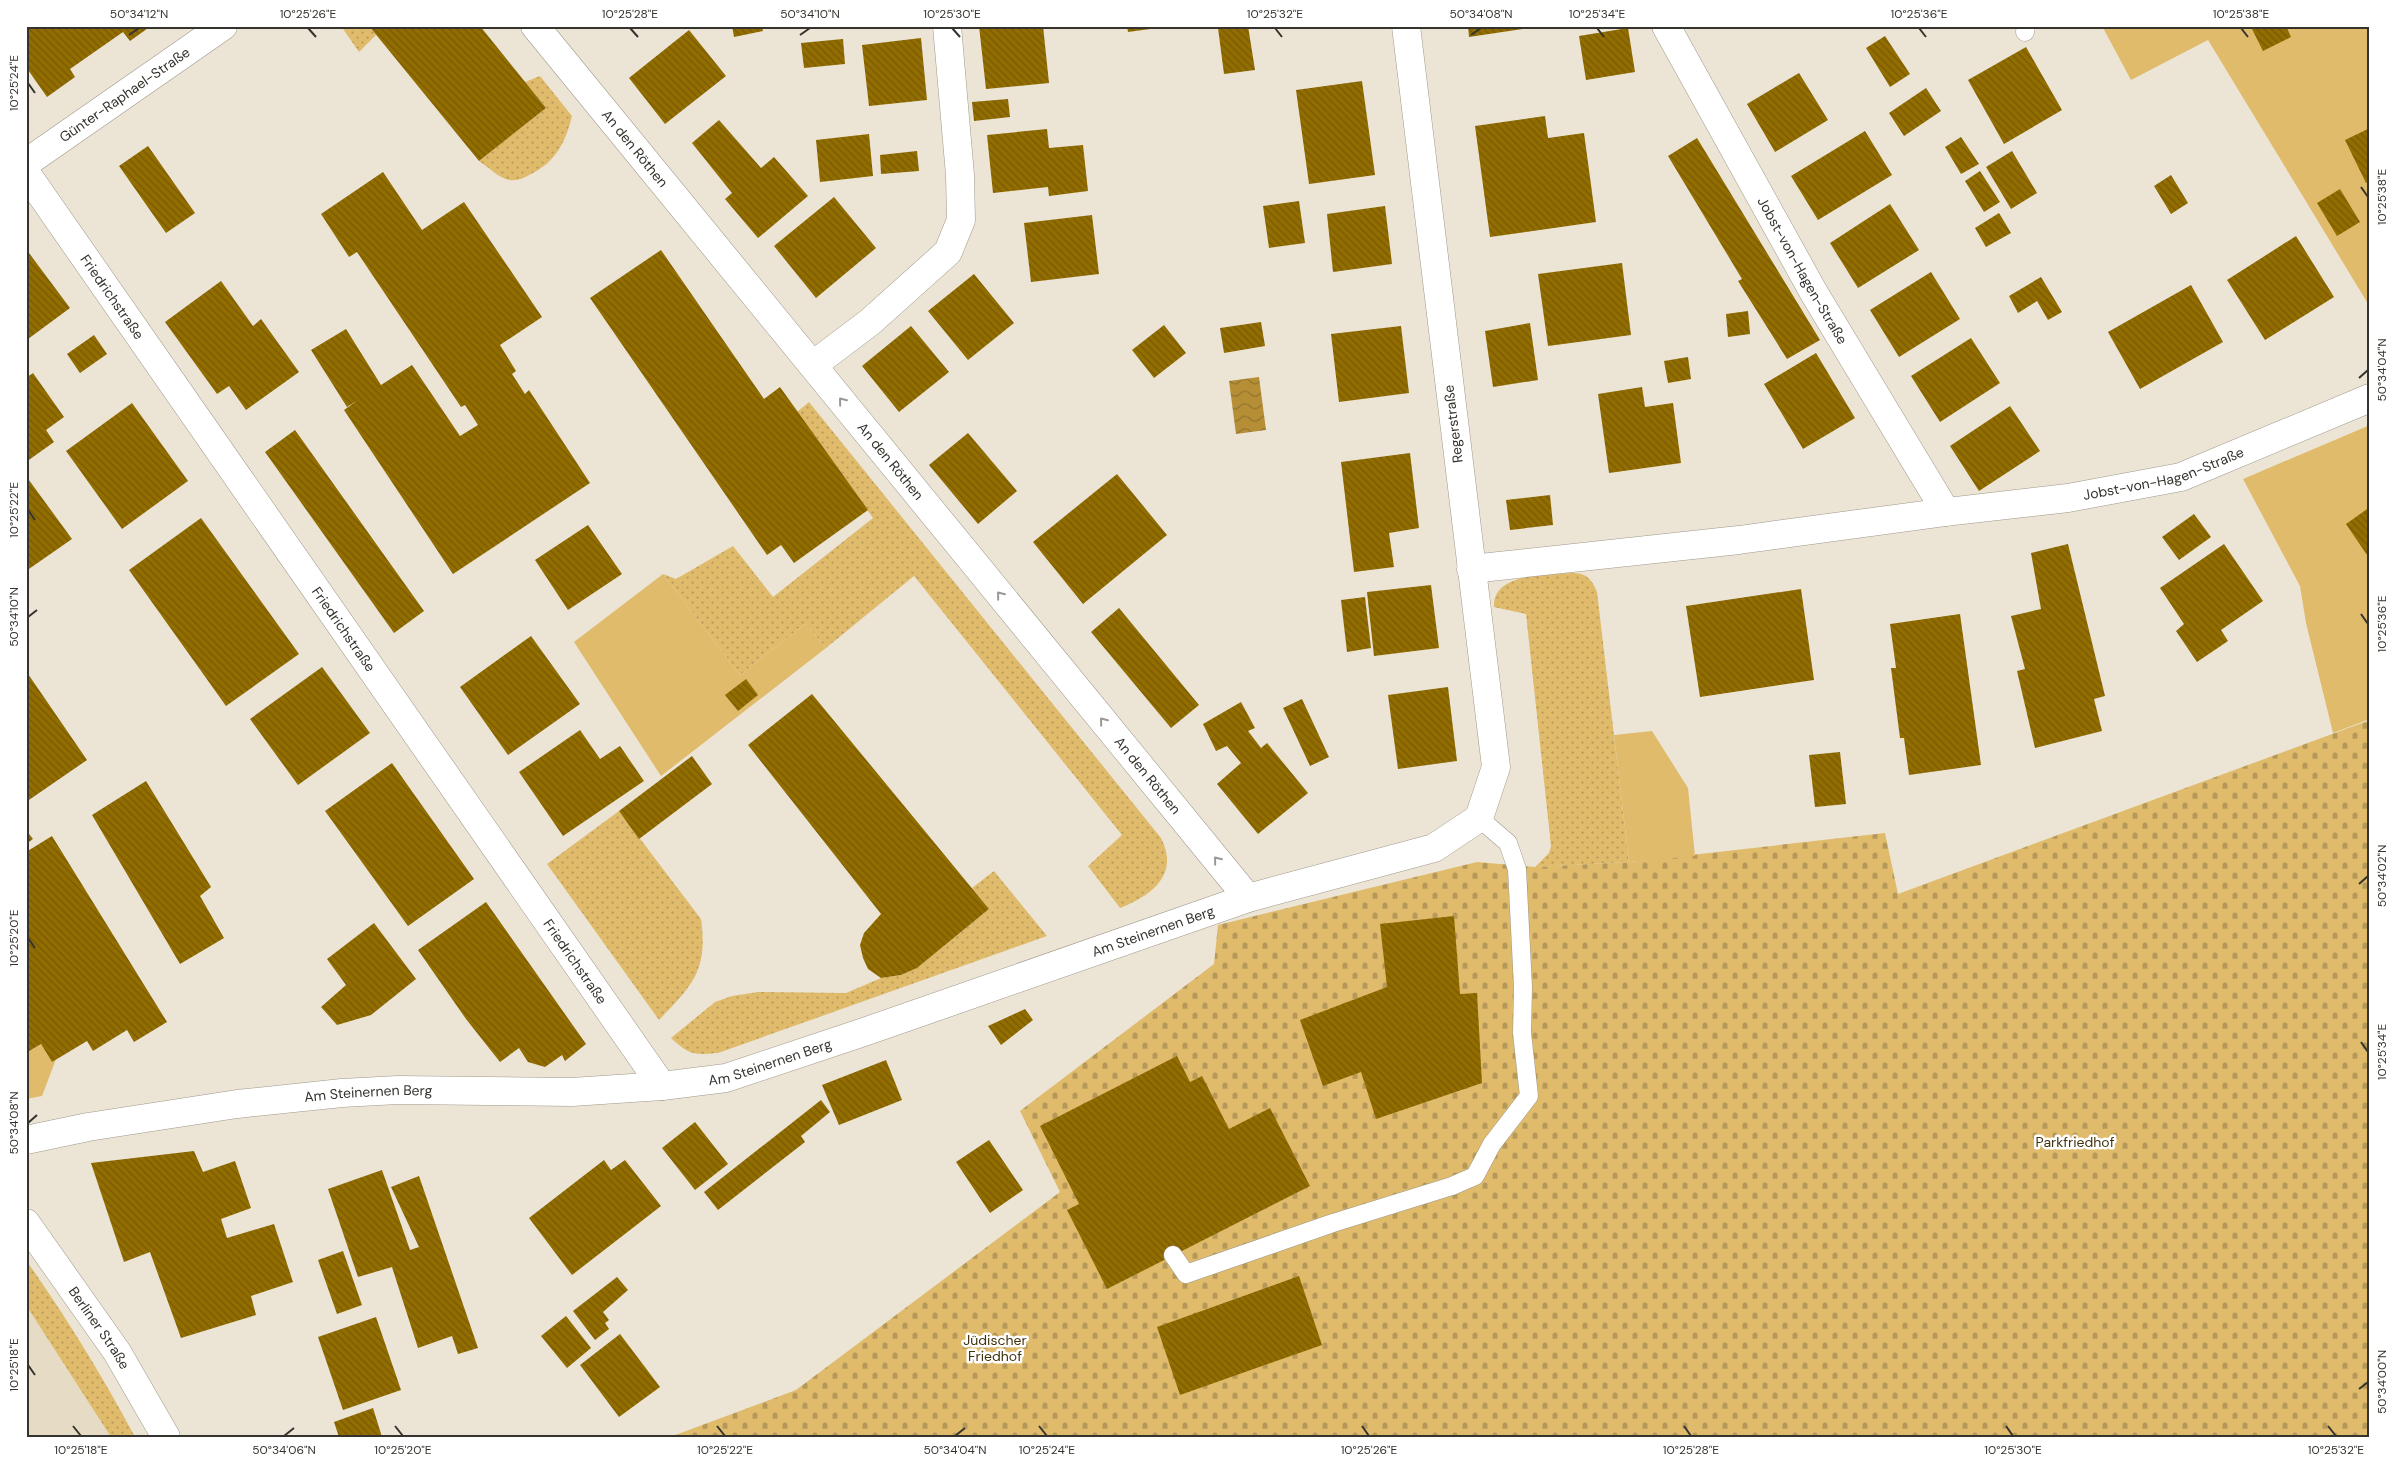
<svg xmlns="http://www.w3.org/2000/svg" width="2396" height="1463" font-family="'DM Sans',sans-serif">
<defs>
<pattern id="grass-dots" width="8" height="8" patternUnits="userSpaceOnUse" patternTransform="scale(1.25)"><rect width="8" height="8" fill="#e0bb6c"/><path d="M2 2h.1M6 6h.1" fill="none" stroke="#b69959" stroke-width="1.8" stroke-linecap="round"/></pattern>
<pattern id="cemetery-stones" width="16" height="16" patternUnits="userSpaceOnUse" patternTransform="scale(1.25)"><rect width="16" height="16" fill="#e0bb6c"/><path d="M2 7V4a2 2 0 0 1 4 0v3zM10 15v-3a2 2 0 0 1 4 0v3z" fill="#b69959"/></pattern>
<pattern id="water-waves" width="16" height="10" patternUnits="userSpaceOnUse" patternTransform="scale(1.25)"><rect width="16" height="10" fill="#b58e36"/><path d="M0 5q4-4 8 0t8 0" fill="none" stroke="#94752e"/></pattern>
<pattern id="building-back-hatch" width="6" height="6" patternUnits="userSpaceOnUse" patternTransform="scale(1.25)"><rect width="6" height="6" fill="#926d00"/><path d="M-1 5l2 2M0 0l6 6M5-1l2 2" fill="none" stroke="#785a03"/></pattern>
</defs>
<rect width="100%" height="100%" fill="#ece5d6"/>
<path fill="#e6dbc5" d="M26,1269L132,1437H26Z"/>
<path fill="url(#grass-dots)" d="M341,26H369L376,35L359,52Z
M540,76L572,116C566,141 556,162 531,174C524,178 518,181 509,180C499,178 488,167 479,161L546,108L525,82Z
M809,402L1161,838C1180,875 1151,896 1120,908L1088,866L1122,835L914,576L826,648L805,624L740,675L663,574L676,579L733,546L773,597L873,518L797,412Z
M1573,573C1587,573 1592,580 1597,592L1629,862L1535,867L1549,853L1551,846L1526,614L1494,607C1492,572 1549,575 1573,573Z
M619,811L701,919C708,970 693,985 659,1020L547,864Z
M994,871L1047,936L718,1053C694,1055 689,1055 671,1038L715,1002L732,996L758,992L846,993L881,978L901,975L917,968L989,909L972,888Z
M26,1260C66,1317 102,1375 135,1437H111L26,1305Z"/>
<path fill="url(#cemetery-stones)" d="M2370,720V1437H670L796,1390L1060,1192L1020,1111L1214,964L1218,925L1477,862L1535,867L1629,862L1885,833L1898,894Z"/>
<path fill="#e0bb6c" d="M2102,26H2370V307L2208,40L2131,80Z
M2370,425V719L2333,733L2306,623L2300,586L2243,479Z
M663,574L740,675L805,624L826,648L661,776L574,642Z
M1652,731L1688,788L1695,856L1629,862L1614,735Z
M41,1044L52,1062L56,1059L42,1096L26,1099V1053Z"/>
<path fill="url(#water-waves)" d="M1259,377L1266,430L1236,434L1229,381Z"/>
<path fill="url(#building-back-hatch)" d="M26,26H151L130,41L123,32L70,69L75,77L47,97L26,67Z
M369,26H480L546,108L479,161Z
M732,26H762L763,31L734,37Z
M979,26H1043L1049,83L986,89Z
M1127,26H1165V27L1128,32Z
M1231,26H1248L1255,70L1224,74L1218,28Z
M1468,26H1535L1536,27L1469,37Z
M2286,26L2291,37L2263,51L2251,27Z
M1628,28L1635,72L1586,80L1579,36Z
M689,30L726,76L665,124L629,78Z
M1885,36L1910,74L1890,87L1866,48Z
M921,38L927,100L869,106L862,45Z
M843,39L845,64L804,68L801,43Z
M2026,47L2062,110L2004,144L1968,80Z
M1799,73L1828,120L1775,152L1747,104Z
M1362,81L1375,175L1309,184L1296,90Z
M1926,88L1941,111L1904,136L1889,113Z
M1008,99L1010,117L974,121L972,102Z
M1545,116L1548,138L1584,133L1596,222L1490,237L1475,126Z
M719,120L761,168L774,157L808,196L758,238L725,199L732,193L692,143Z
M2370,128V181L2366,183L2345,140Z
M1047,129L1049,148L1083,145L1088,191L1049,196L1048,187L993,193L987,135Z
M1865,131L1892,175L1818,220L1791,176Z
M869,134L873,176L820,182L816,140Z
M1961,137L1979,164L1961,174L1945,147Z
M1697,138L1820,340L1787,359L1738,281L1742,279L1668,156Z
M148,146L195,213L166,233L119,166Z
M917,151L919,171L881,174L880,155Z
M2012,151L2037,193L2011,209L1986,167Z
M1980,171L2000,202L1984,212L1965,181Z
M383,172L422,230L464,202L542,317L500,345L516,371L512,374L525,394L529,390L590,483L453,574L344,410L358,400L347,407L311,350L346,329L381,385L412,365L460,436L478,425L465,405L461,407L357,252L349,257L321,214Z
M2171,175L2188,203L2171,214L2154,186Z
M2340,189L2360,222L2337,236L2317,203Z
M834,197L876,248L816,298L774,246Z
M1299,201L1305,243L1269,248L1263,206Z
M1890,204L1919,250L1858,288L1830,243Z
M1385,206L1392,264L1333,272L1327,214Z
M1999,213L2011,233L1986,247L1975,228Z
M1092,215L1099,274L1031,282L1024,223Z
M2296,236L2334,297L2265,340L2227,280Z
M26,249L70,308L28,339L26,337Z
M661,250L764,399L780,387L868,510L794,563L781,545L767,555L590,298Z
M1622,263L1631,335L1548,346L1538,274Z
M1931,272L1960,319L1899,357L1870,310Z
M974,274L1014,323L968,360L928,311Z
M2041,277L2062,312L2048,320L2037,301L2018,313L2009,296Z
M221,281L253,326L261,319L299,372L246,410L229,386L217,394L165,322Z
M2191,285L2223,342L2140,389L2108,332Z
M1748,311L1750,334L1728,337L1726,314Z
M1261,322L1265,346L1224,353L1220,328Z
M1530,323L1538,380L1493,387L1485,331Z
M1164,325L1186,353L1154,378L1132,350Z
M911,326L949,372L899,412L862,366Z
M1401,326L1409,393L1339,402L1331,334Z
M94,335L107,354L80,373L67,354Z
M1971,338L2000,383L1940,422L1911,376Z
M1816,353L1855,418L1803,449L1764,384Z
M1688,357L1691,379L1668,383L1664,361Z
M33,373L64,417L46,430L54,442L26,462V378Z
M1642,387L1645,407L1673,403L1681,463L1609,473L1598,394Z
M132,403L188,481L122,529L66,451Z
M2010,406L2040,451L1979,491L1950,446Z
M295,430L424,611L394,633L265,452Z
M968,433L1017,491L978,524L929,465Z
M1410,453L1419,528L1389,533L1394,567L1354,572L1341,462Z
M1117,474L1167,535L1083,604L1033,542Z
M26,476L72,539L26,571Z
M1550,495L1553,525L1510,530L1506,500Z
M2370,507V553L2367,555L2346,524Z
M2194,514L2211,537L2179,560L2162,537Z
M201,518L299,654L226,706L129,570Z
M588,525L622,574L568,610L535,560Z
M2068,544L2105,696L2094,699L2102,731L2035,748L2017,671L2025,669L2011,616L2041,609L2031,553Z
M2224,544L2263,601L2221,630L2228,641L2197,662L2176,631L2184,624L2160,588Z
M1431,585L1439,648L1374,656L1367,592Z
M1801,589L1814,680L1700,697L1686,606Z
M1365,597L1371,648L1347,652L1341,600Z
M1119,608L1199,705L1171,728L1091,632Z
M1960,614L1981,765L1909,775L1904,738H1900L1891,668H1896L1890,624Z
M531,636L580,704L508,755L460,687Z
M322,667L370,733L298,785L250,719Z
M26,671L87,760L26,802Z
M746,679L758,695L738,711L725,695Z
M1448,687L1457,761L1398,769L1388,695Z
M812,694L989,909L917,968L901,975L881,978L868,969L863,958L860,945L864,933L881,914L748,745Z
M1302,699L1329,757L1310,766L1283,708Z
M1241,702L1255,728L1248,731L1261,748L1267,743L1308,793L1258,834L1217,784L1241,763L1227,746L1216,751L1203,724Z
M580,730L600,759L620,746L644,781L563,836L519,772Z
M1840,752L1846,804L1815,807L1809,755Z
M692,756L712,784L639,839L619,811Z
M392,763L474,879L408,926L325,811Z
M146,781L211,887L200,896L224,938L180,964L92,815Z
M26,830L33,839L26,844Z
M52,836L167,1022L134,1042L127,1030L93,1051L87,1041L52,1062L41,1044L26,1053V852Z
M486,902L586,1044L565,1061L562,1055L545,1067L528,1062L519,1048L500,1062L466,1019L418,950Z
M1454,916L1460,994L1477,993L1482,1083L1376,1119L1361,1072L1323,1086L1300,1020L1387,987L1380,924Z
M374,923L416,979L371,1015L337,1025L321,1007L346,985L327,959Z
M1025,1009L1033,1020L1001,1045L988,1026Z
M1177,1056L1190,1082L1202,1076L1229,1129L1270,1108L1310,1186L1107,1289L1067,1210L1079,1204L1040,1126Z
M886,1060L902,1100L839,1125L822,1085Z
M821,1100L830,1112L801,1136L805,1142L718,1210L704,1192Z
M695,1122L728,1164L695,1190L662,1148Z
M989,1140L1023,1190L990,1213L956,1162Z
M194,1151L203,1172L235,1161L251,1208L221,1219L227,1238L274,1224L293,1282L251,1296L256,1315L181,1338L150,1252L124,1262L91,1163Z
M604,1160L611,1170L625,1160L661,1206L572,1275L529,1218Z
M382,1170L410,1250L419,1247L391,1187L419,1176L478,1348L458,1354L452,1336L418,1348L392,1267L358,1277L328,1189Z
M343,1251L362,1305L337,1314L318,1260Z
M1299,1276L1322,1345L1180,1395L1157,1327Z
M617,1277L628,1290L603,1312L609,1320L605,1323L609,1329L595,1340L573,1311Z
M566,1316L591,1348L567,1368L541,1336Z
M376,1317L401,1390L343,1410L318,1337Z
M620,1334L660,1387L619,1417L580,1365Z
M373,1408L382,1437H339L334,1422Z"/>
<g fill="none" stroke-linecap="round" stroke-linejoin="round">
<g stroke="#9f988a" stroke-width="19">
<path id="lane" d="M2025,32L2026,26
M1173,1255L1186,1274L1333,1223L1452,1186L1475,1176L1492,1144L1529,1096L1522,1033L1523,987L1517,869L1508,843L1479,818"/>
</g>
<g stroke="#9f988a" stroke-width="29">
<g id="street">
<path id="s1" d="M535,26L1248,898"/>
<path id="s2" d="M1666,26L1814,293L1946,512"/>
<path id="s3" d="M26,163L223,26"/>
<path id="s4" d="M26,173L662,1086"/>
<path d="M813,365L870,322L948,252L961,220L960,175L947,26"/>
<path id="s5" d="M1471,569L1739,540L1946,512L2068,498L2181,477L2370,398"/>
<path id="s6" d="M26,1140L88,1127L237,1104L342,1093L398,1090L572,1092L662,1086L726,1078L864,1032L1248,898L1434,848L1479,818L1496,767L1406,26"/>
<path id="s7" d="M26,1223L117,1352L166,1437"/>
</g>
</g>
<use href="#lane" stroke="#fff" stroke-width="18"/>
<use href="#street" stroke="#fff" stroke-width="28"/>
</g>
<defs><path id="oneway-chevron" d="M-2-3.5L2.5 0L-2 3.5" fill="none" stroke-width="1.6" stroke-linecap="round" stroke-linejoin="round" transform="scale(1.25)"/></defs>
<g stroke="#9a9996">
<use href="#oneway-chevron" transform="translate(842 401) rotate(-129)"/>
<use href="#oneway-chevron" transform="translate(1000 595) rotate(-129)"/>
<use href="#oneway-chevron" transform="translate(1103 721) rotate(-129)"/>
<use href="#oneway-chevron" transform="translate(1217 860) rotate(-129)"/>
</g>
<path fill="none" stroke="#35332d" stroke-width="2" d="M308,28L316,37M630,28L638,37M952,28L960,37M1275,28L1282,37M1597,28L1604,37M1919,28L1926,37M2241,28L2248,37M129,35L139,28M800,35L810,28M1471,35L1481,28M28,83L35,93M2361,187L2368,197M2359,378L2368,370M28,510L35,520M2361,614L2368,624M28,617L37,610M2359,884L2368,876M28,938L35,948M2361,1042L2368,1052M28,1123L37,1115M28,1365L35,1375M2359,1389L2368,1382M73,1426L81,1436M395,1426L403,1436M717,1426L725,1436M1039,1426L1047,1436M1362,1426L1369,1436M1684,1426L1691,1436M2006,1426L2013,1436M2328,1426L2336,1436M284,1436L294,1428M955,1436L965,1428"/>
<g text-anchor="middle" stroke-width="5" stroke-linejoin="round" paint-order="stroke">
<g font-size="14" fill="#35332d" stroke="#fff">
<text dy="5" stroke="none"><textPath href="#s3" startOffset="120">Günter-Raphael-Straße</textPath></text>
<text dy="5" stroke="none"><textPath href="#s1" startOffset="158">An den Röthen</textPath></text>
<text dy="5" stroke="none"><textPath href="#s2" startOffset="280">Jobst-von-Hagen-Straße</textPath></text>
<text dy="5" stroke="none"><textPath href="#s4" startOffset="151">Friedrichstraße</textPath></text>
<text transform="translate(1453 424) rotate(-97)" y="5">Regerstraße</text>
<text dy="5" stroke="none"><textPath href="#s1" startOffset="562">An den Röthen</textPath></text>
<text dy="5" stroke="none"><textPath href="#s5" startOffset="700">Jobst-von-Hagen-Straße</textPath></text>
<text dy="5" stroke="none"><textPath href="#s4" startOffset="556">Friedrichstraße</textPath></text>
<text dy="5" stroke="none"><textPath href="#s1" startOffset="968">An den Röthen</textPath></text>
<text dy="5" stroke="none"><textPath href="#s6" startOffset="1156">Am Steinernen Berg</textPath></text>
<text dy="5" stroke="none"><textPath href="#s4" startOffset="961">Friedrichstraße</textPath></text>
<text dy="5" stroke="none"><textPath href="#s6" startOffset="751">Am Steinernen Berg</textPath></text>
<text dy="5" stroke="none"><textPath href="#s6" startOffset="346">Am Steinernen Berg</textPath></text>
<text dy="5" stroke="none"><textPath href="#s7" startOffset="128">Berliner Straße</textPath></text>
</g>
<g font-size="14" fill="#42320c" stroke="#fff">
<text x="2075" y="1147">Parkfriedhof</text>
<text x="995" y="1345">Jüdischer<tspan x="995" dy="16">Friedhof</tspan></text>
</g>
</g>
<rect width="2396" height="1463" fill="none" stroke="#ffffff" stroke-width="55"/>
<rect x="28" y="28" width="2340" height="1408" fill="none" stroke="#35332d" stroke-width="2"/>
<g font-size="12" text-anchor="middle" fill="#35332d">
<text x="139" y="18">50°34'12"N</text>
<text x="308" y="18">10°25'26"E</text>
<text x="630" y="18">10°25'28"E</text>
<text x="810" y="18">50°34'10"N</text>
<text x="952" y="18">10°25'30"E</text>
<text x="1275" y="18">10°25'32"E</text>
<text x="1481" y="18">50°34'08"N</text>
<text x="1597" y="18">10°25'34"E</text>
<text x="1919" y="18">10°25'36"E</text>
<text x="2241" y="18">10°25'38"E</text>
<text transform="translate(14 83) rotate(-90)" y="4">10°25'24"E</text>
<text transform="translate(2382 197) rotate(-90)" y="4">10°25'38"E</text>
<text transform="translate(2382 370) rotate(-90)" y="4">50°34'04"N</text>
<text transform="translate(14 510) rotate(-90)" y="4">10°25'22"E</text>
<text transform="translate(14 617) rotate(-90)" y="4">50°34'10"N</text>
<text transform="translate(2382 624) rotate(-90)" y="4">10°25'36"E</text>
<text transform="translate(2382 876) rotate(-90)" y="4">50°34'02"N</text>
<text transform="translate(14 938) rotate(-90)" y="4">10°25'20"E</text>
<text transform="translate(2382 1052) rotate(-90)" y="4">10°25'34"E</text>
<text transform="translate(14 1123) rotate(-90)" y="4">50°34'08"N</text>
<text transform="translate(14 1365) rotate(-90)" y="4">10°25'18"E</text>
<text transform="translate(2382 1382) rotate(-90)" y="4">50°34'00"N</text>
<text x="81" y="1454">10°25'18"E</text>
<text x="284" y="1454">50°34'06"N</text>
<text x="403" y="1454">10°25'20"E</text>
<text x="725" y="1454">10°25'22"E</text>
<text x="955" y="1454">50°34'04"N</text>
<text x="1047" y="1454">10°25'24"E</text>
<text x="1369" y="1454">10°25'26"E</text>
<text x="1691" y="1454">10°25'28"E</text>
<text x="2013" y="1454">10°25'30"E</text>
<text x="2336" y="1454">10°25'32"E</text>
</g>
</svg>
